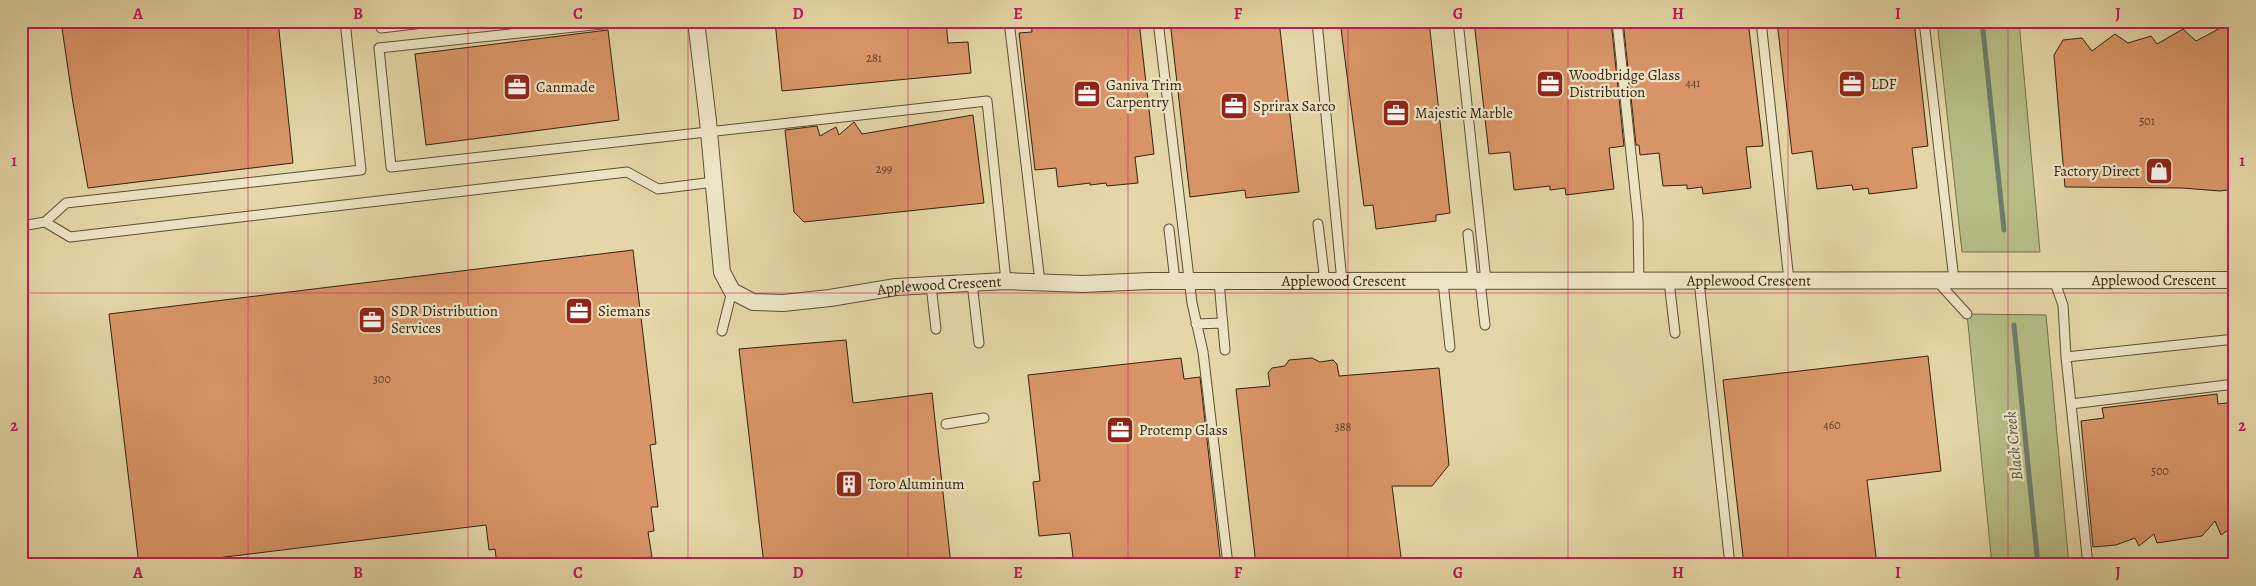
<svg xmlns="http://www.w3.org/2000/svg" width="2256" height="586" font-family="Alegreya,serif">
<rect width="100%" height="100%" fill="#e4d6a6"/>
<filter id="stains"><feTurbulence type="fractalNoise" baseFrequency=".004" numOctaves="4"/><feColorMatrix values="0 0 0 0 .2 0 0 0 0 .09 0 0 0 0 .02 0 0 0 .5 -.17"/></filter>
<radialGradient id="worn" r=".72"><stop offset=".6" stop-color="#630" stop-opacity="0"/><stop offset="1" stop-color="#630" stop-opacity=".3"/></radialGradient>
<path fill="#b6bd85" stroke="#74704a" d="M1937,21H2019L2040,252H1962Z
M1967,314L2046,315L2069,565H1992Z"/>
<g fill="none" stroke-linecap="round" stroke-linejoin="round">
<path stroke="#6d7d6b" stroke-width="5" d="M1982,21L2004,230
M2014,325L2038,565"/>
</g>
<path fill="#d99567" stroke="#32220f" d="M61,21H278L293,163L88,188L73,103Z
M775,21H946L948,43L968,42L971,73L782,91Z
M1031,21H1139L1154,154L1135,157L1138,183L1107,186L1106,183L1090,185V183L1058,187L1056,168L1035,170L1019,33L1032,32Z
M1170,21H1279L1299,192L1246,198L1245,190L1190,197Z
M1340,21H1429L1450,213L1436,215V221L1376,229L1373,205L1364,206Z
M1474,21H1611L1624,146L1609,148L1614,189L1566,195L1565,188L1550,190V186L1514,190L1510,152L1489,154Z
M1623,21H1748L1763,146L1746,147L1751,188L1703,194L1702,187L1687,189V185L1663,186L1659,153L1640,155L1639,145H1636Z
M1777,21H1914L1928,146L1912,148L1917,188L1869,194L1868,188L1853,190L1852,185L1817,189L1812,151L1792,154Z
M2226,25L2231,34L2235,33V189L2220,191L2182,188L2065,187L2054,55L2063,40L2082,38L2092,51L2115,34L2128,43L2151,36L2157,44L2183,29L2196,41Z
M608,30L619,120L426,145L415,54Z
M973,115L984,203L804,222L794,212L785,130L817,126L820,136L836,127L839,135L854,122L862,134Z
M633,250L656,444L650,445L658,507H651L654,531L648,532L652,557L588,565H497L495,549L489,550L486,525L160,565H139L109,314Z
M846,340L853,403L932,393L951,565H764L739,349Z
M1928,356L1941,471L1867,480L1877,565H1744L1723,380Z
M1181,358L1184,379L1200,377L1221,565H1074L1070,533L1039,536L1033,482L1040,481L1028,375Z
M1312,358L1320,362L1333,360L1337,364L1339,376L1439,368L1449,465L1432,486H1392L1402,565H1256L1236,389L1270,386L1268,373L1272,368L1285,366L1289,360Z
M2217,394L2218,404L2235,402V525L2221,535L2215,521L2202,536L2157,543L2154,534L2139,546L2135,538L2116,545L2093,547L2081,421L2104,418L2102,408Z"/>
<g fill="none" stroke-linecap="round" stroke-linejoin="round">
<g stroke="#5e4f35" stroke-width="11">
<path id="service" d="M345,21L361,170L66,203L45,222L70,237L627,172L658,189L714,182
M380,21L381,28L440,21
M630,21L379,48L391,167L987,101L1006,281
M1009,21L1040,282
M1158,21L1192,303L1203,352L1228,565
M1317,21L1342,282
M1458,21L1486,281
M1617,21L1638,220L1639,281
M1761,21L1789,281
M1924,21L1954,280
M1318,224L1325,282
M21,226L45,222
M1169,229L1175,281
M1468,234L1473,281
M2054,280L2063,305L2066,357L2088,565
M1219,281L1225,350
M1480,281L1485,325
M1669,281L1675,333
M1699,281L1730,565
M1937,281L1967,314
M1443,282L1450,347
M972,283L979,343
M931,285L936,329
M1196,324L1223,323
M722,331L732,291
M2066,357L2235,339
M2071,404L2235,384
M946,424L984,418"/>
</g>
<g stroke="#5e4f35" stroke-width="18">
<g id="minor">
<path id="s1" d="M696,21L708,121L722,272L732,291L753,302L783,303L830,298L896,287L950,284L1006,281L1083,284L1150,281L2235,280"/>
</g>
</g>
<use href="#service" stroke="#ede4c5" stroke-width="9"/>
<use href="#minor" stroke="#ede4c5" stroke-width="16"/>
</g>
<path fill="none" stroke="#c2185b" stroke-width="1" stroke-opacity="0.55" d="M248,21V565M468,21V565M688,21V565M908,21V565M1128,21V565M1348,21V565M1568,21V565M1788,21V565M2008,21V565M21,293H2235"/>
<defs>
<g id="office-square" transform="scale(1.4375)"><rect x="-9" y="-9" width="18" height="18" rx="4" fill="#8f2418" stroke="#ede4c5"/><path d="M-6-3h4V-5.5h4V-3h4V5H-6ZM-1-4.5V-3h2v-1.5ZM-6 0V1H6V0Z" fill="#fff"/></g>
<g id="shop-square" transform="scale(1.4375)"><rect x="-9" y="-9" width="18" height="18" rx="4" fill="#8f2418" stroke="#ede4c5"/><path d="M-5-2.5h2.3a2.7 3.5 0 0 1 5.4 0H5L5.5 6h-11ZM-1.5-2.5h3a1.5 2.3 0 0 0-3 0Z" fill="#fff"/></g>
<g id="building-square" transform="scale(1.4375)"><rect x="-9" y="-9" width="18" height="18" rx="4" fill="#8f2418" stroke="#ede4c5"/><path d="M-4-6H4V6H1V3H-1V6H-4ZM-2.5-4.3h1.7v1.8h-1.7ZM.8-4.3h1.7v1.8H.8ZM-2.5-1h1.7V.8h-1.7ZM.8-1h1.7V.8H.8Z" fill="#fff"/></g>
</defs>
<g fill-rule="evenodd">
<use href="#office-square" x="1550" y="84"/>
<use href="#office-square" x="1852" y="84"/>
<use href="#office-square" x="517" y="87"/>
<use href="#office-square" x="1087" y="94"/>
<use href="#office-square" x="1234" y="106"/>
<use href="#office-square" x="1396" y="113"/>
<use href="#shop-square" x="2159" y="171"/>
<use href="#office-square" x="579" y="311"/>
<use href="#office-square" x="372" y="320"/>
<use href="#office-square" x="1120" y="430"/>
<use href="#building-square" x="849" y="484"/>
</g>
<g text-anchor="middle" stroke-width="4.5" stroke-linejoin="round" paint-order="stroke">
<g font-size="12" fill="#5c3f25">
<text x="874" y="62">281</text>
<text x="1693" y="87">441</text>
<text x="2147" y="125">501</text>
<text x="884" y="173">299</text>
<text x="382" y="383">300</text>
<text x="1832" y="429">460</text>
<text x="1343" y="431">388</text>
<text x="2160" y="475">500</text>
</g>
<g font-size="15" fill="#32220f" stroke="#ede4c5" text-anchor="start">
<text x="1569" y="80">Woodbridge Glass<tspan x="1569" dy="17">Distribution</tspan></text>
<text x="1871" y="89">LDF</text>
<text x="1106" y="90">Ganiva Trim<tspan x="1106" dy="17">Carpentry</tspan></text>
<text x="536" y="92">Canmade</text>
<text x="1253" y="111">Sprirax Sarco</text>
<text x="1415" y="118">Majestic Marble</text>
<text x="2140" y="176" text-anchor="end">Factory Direct</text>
<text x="391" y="316">SDR Distribution<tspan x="391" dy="17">Services</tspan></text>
<text x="598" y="316">Siemans</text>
<text x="1139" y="435">Protemp Glass</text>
<text x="868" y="489">Toro Aluminum</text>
</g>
<g font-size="15" fill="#32220f" stroke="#ede4c5">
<text dy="5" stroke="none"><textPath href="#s1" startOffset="1700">Applewood Crescent</textPath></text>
<text dy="5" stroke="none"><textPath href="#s1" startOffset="1295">Applewood Crescent</textPath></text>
<text dy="5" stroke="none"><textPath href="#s1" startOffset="890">Applewood Crescent</textPath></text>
<text dy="5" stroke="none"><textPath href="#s1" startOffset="485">Applewood Crescent</textPath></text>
</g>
<g font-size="16" font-style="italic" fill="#504f3d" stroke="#ede4c5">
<text transform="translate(2013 446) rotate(-96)" y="6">Black Creek</text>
</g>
</g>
<rect width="2256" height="586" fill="none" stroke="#e4d6a6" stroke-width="55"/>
<rect x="28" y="28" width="2200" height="530" fill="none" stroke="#c2185b" stroke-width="2"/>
<g font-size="16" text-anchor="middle" font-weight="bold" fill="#c2185b">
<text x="138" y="19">A</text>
<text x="358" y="19">B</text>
<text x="578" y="19">C</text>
<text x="798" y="19">D</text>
<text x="1018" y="19">E</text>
<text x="1238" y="19">F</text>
<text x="1458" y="19">G</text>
<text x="1678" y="19">H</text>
<text x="1898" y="19">I</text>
<text x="2118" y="19">J</text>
<text x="14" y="166">1</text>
<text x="2242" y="166">1</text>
<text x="14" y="431">2</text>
<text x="2242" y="431">2</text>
<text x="138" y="578">A</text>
<text x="358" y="578">B</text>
<text x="578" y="578">C</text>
<text x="798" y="578">D</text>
<text x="1018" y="578">E</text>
<text x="1238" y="578">F</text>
<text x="1458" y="578">G</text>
<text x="1678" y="578">H</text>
<text x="1898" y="578">I</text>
<text x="2118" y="578">J</text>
</g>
<rect width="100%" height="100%" filter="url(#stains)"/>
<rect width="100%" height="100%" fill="url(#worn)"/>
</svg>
